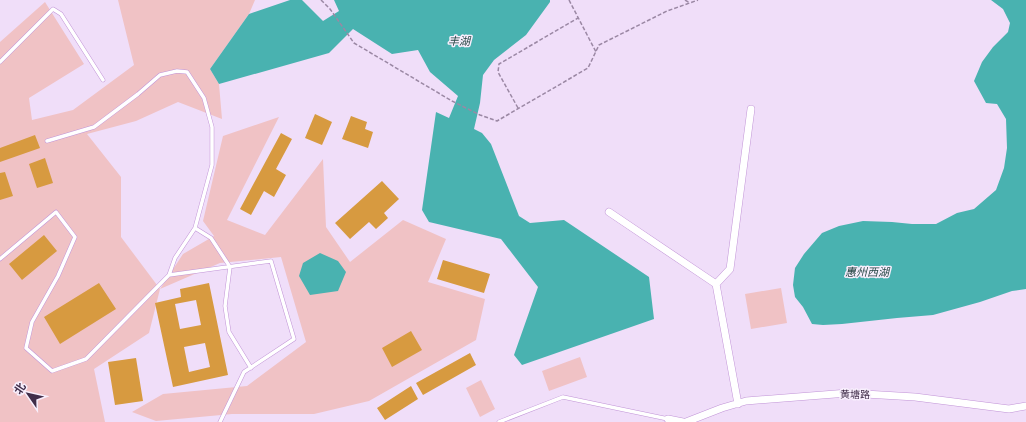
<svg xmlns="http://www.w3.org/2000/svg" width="1026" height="422" font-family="'Golos Text','Noto Sans SC',sans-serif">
<rect width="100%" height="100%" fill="#f0def9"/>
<path fill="#f0c2c5" d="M118,0h137l-6,14 -39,55 9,15 3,35 -44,-17 -42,19 -49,13 34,43v60l39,52 23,-35 31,-18 -11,-15 20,-85 56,-19 -52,103 38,15 58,-76 3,68 24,35 53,-42 43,19 -18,43 57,17 -9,41 -107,61 -55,13h-82l-76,7 -24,-9 31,-18 84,-8 59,-44 -25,-85 -61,6 -60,26 -11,44 -55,36 11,53h-105v-380l45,-40 39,62 -55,34 3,22 41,-10 61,-45z
M781,288l6,35 -36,6 -6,-35z
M580,357l7,20 -38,14 -7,-20z
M481,380l14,29 -15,8 -14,-29z"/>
<path fill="#49b2b0" d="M290,0h12l21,21 16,-10 -5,-11h216v2l-24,33 -32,25 -11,15 -3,28 -6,26 8,4 9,11 28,72 11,7 34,-3 85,57 5,42 -132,46 -8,-10 24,-68 -37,-48 -72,-17 -7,-12 14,-98 13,6 9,-22 -28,-24 -12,-22 -26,4 -39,-25 -24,24 -110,31 -9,-15 39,-55z
M991,0h35v289l-14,2 -32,11 -47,13 -36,3 -55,6 -19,1 -11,-1 -9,-17 -8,-10 -2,-12 2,-17 9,-14 18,-21 17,-7 24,-5 29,1 20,2h24l21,-11 17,-4 22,-19 8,-22 3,-20 -1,-29 -9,-15 -11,-1 -12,-22 8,-19 11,-15 15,-15 2,-9 -7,-14z
M320,253l18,8 8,11 -8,19 -28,4 -11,-19 4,-13z"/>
<path fill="#d79a40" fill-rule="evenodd" d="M315,114l17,8 -10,23 -17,-7z
M351,116l16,6 -2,7 8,3 -5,16 -26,-9z
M281,133l11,6 -16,30 10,6 -12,22 -10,-6 -13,24 -11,-6z
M35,135l5,13 -40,14v-14z
M45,158l8,25 -16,5 -8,-24z
M5,172l8,24 -13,4v-27z
M382,181l17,18 -15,14 4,5 -12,11 -7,-7 -19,17 -15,-16z
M44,235l13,16 -35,29 -13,-16z
M443,260l47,14 -6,19 -47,-14z
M99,283l17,26 -56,35 -16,-27z
M209,283l19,92 -55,12 -18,-84 26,-6 -1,-8zM196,300l5,25 -21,4 -5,-25zM205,343l5,24 -21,5 -5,-25z
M411,331l11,19 -30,17 -10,-19z
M470,353l6,12 -53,30 -7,-12z
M136,358l7,43 -28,4 -7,-43z
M411,386l7,13 -33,21 -8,-12z"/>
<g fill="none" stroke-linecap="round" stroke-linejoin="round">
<defs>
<path id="lane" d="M0,62l53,-53 8,5 42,66
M47,141l47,-14 44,-33 22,-19 17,-4 10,1 17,26 8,29v38l-17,63 -20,30 -6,17
M195,228l16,10 19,29 -5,39 4,26 22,36
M0,259l56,-47 19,25 -17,39 -26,46 -6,26 26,23 34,-12 83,-84 102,-14 23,78 -50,33 -24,50
M499,422l64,-25 105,22"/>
<path id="street" d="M609,212l107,72 22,120
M716,284l14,-15 21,-160
M668,419l15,3
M686,422l36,-14 24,-7 102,-8 67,4 94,12 17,-3"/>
</defs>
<use href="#lane" stroke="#c194d7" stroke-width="4.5"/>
<use href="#street" stroke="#c194d7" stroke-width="8"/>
<path stroke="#9b88a4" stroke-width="1.5" stroke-dasharray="4 2" stroke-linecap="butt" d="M321,0l9,9 24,34 98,58 28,14 17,6 91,-53 11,-23 68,-34 31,-11
M569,0l27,52
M685,0l5,3
M518,108l-20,-36 1,-8 79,-46"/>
<use href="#lane" stroke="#fff" stroke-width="3.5"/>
<use href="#street" stroke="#fff" stroke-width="7"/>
</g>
<g text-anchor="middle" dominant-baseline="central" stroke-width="3" stroke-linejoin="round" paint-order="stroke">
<g font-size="10" fill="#402d49" stroke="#f8effd">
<text transform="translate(855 394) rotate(1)">黄塘路</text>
</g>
<g font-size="11" font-style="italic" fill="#294948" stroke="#f8effd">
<text x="459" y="40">丰湖</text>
<text x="867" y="271">惠州西湖</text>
</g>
</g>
<g transform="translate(28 394) rotate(304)" stroke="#f8effd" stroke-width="3" paint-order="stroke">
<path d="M0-3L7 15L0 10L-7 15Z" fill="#402d49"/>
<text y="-6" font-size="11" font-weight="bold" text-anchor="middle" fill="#402d49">北</text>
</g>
</svg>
